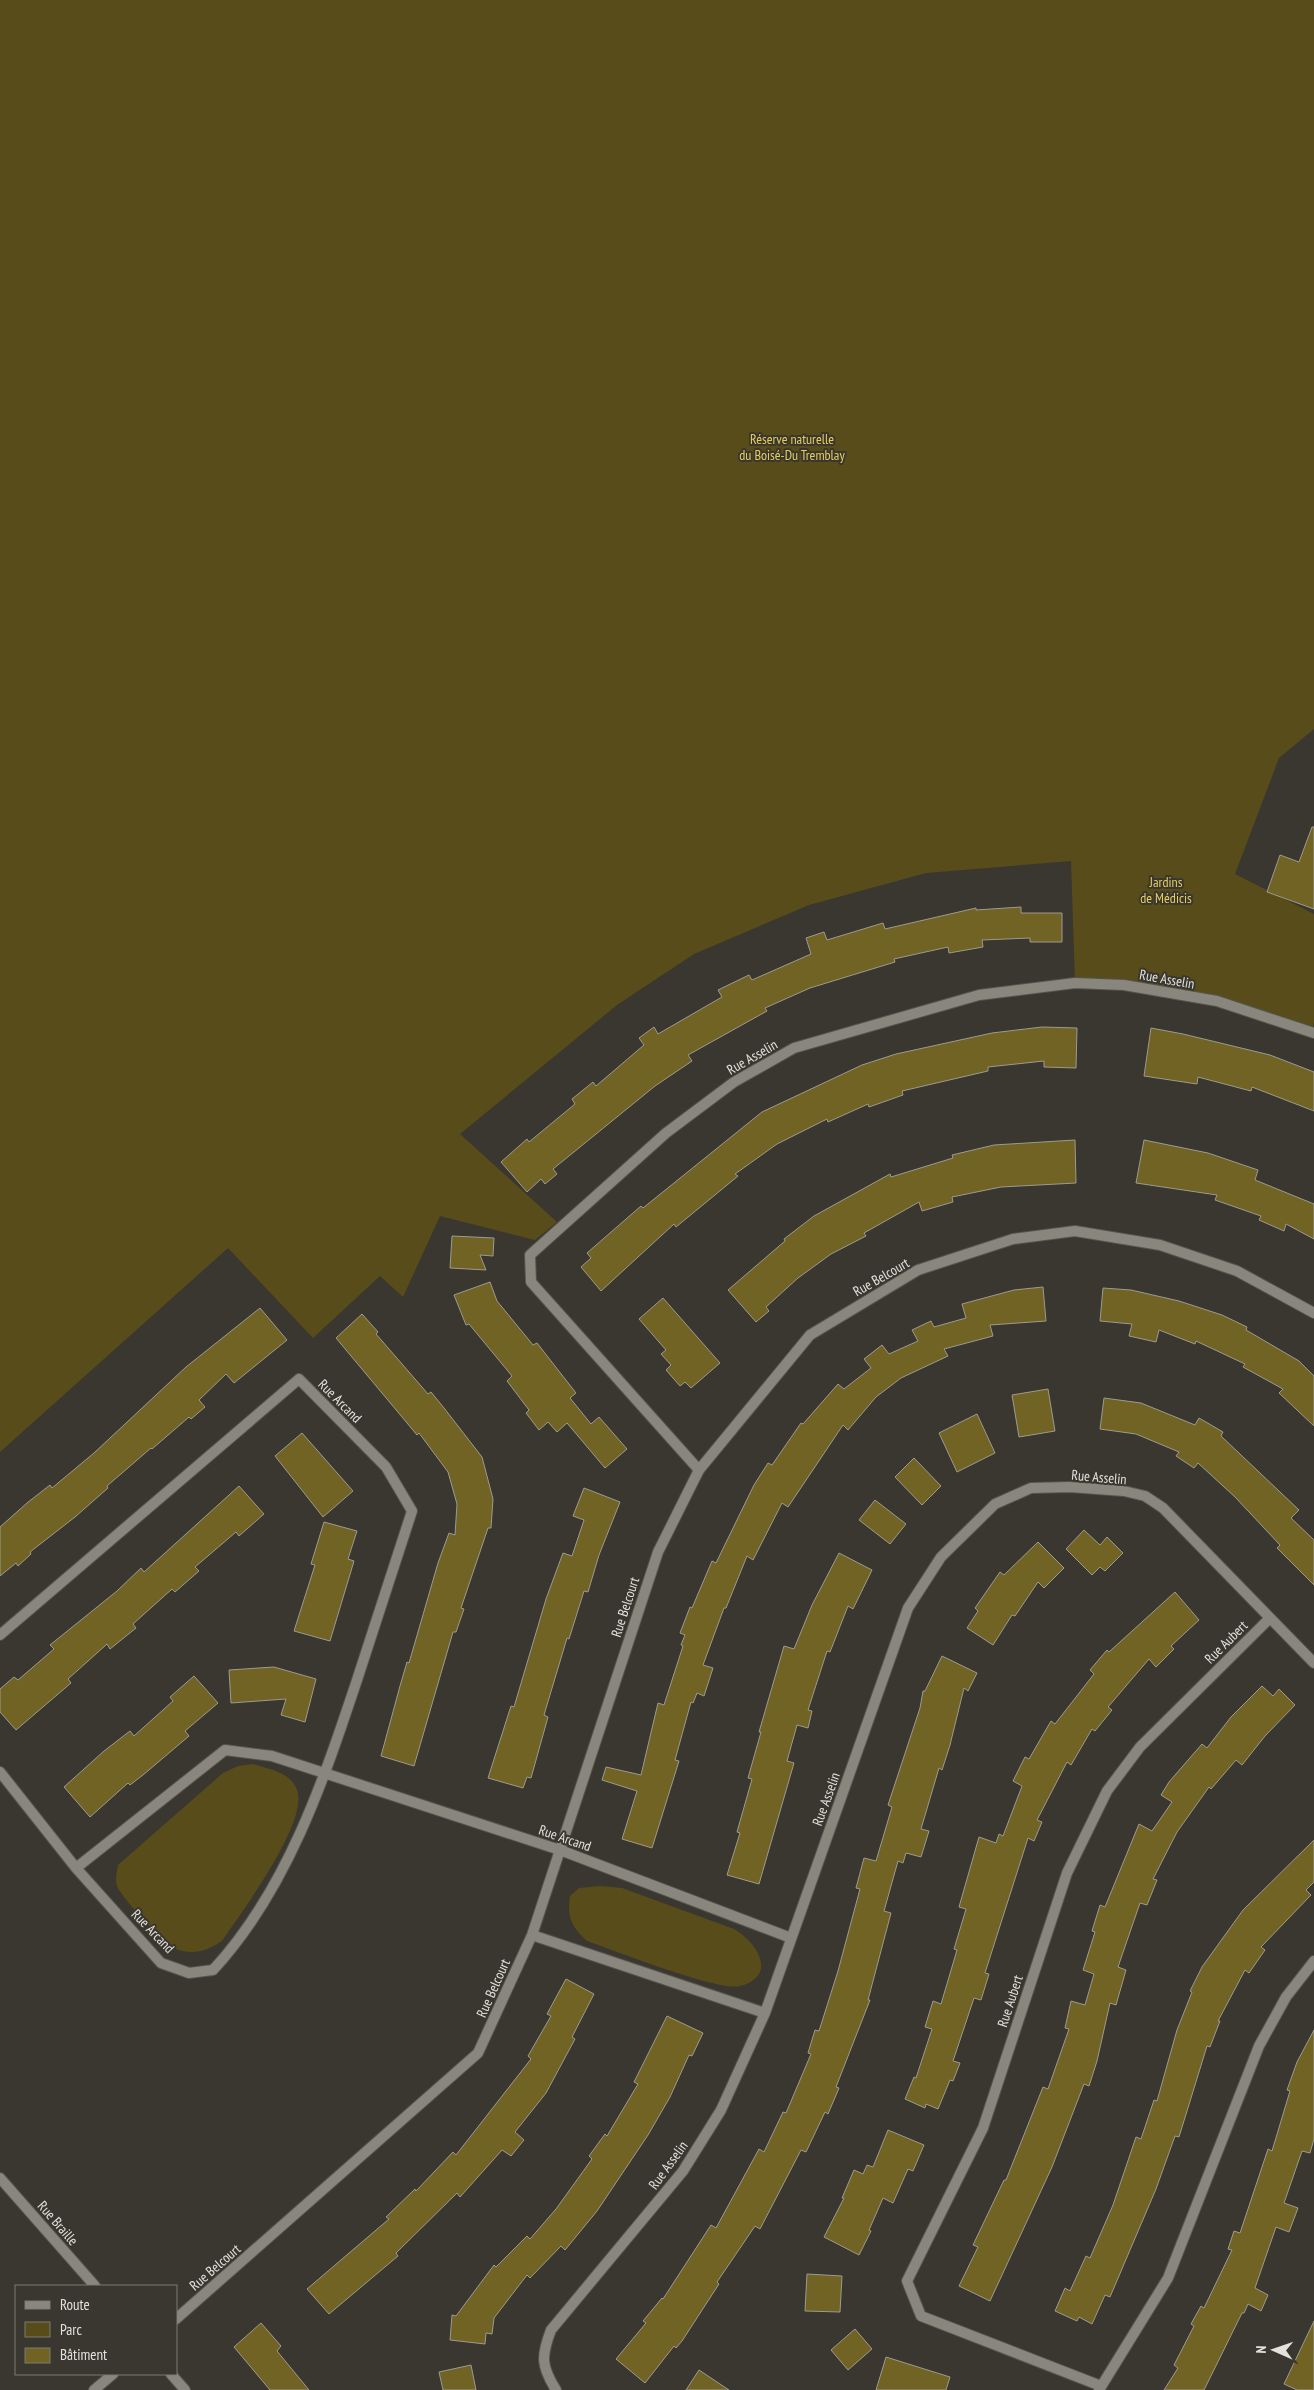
<svg xmlns="http://www.w3.org/2000/svg" width="1314" height="2390" font-family="'PT Sans Narrow',sans-serif">
<rect width="100%" height="100%" fill="#39372f"/>
<path fill="#584d1a" d="M0,0h1314v729l-35,29 -44,116 79,40v109l-3,8 -94,-30 -142,-18 -4,-122 -145,12 -117,32 -115,49 -77,51 -157,129 97,88 -22,18 -95,-24 -37,81 -23,-21 -67,62 -85,-90 -228,204z
M253,1764c15,5 38,8 44,26 12,32 -56,123 -75,151 -14,9 -26,14 -43,9 -13,-3 -54,-49 -61,-62 -4,-7 -1,-16 0,-23l105,-92 15,-7z
M600,1886l22,2 112,41c24,14 44,47 6,57 -21,6 -127,-36 -153,-45 -16,-14 -20,-25 -17,-45l9,-8z"/>
<path fill="#706324" stroke="#9d9b91" d="M1312,827h2v82l-47,-17 13,-37 19,7z
M1021,907v6h41v29h-32v-4l-48,2 1,7 -34,6 -1,-6 -54,12 1,3 -85,26 -45,20 2,3 -79,44 4,6 -37,25 -102,83 4,5 -12,10 -4,-5 -14,13 -26,-30 26,-23 2,3 46,-38 -3,-5 21,-17 3,4 48,-41 -5,-7 15,-11 4,7 64,-37 -4,-7 31,-15 3,5 59,-26 -5,-16 18,-6 3,8 56,-17 2,6 91,-21v2z
M1042,1027l35,1 -1,40 -32,-1v-6l-56,6v4l-86,20 1,4 -34,12 -1,-3 -40,18 -1,-3 -50,25 -42,30 3,2 -62,51 -2,-3 -73,67 -20,-24 10,-9 -4,-5 54,-47 2,2 119,-96 100,-47 34,-11 96,-21z
M1151,1028l32,6 87,21 44,17v39l-62,-24 -1,4 -53,-14 -1,7 -53,-8z
M1075,1140l1,43 -75,4 -49,10 1,5 -31,9 -3,-9 -55,31 2,3 -35,18 -33,24 -32,29 3,4 -13,11 -28,-32 57,-49 -1,-2 30,-23 76,-42 1,3 62,-19 -1,-3 42,-10z
M1144,1140l64,13 50,17 -3,10 59,24v35l-28,-15 -2,7 -25,-11 2,-4 -46,-16 2,-5 -81,-12z
M452,1236l42,2 -1,18 -13,-1 6,15 -36,-2z
M490,1282l7,19 36,44 4,-2 39,50 -6,5 21,26 8,-7 28,32 -22,19 -38,-45 -10,9 -9,-10 -9,8 -13,-17 3,-3 -22,-29 5,-5 -43,-52 -3,1 -12,-30z
M1043,1287l3,34 -56,4 3,11 -49,13 4,7 -47,22 -25,19 -28,33 -5,-5 -55,82 -6,-4 -29,57 -6,-4 -21,52h-2l-21,57 10,3 -9,28 -7,-3 -4,10 -2,-1 -16,58 4,1 -27,87 -30,-9 15,-48 -35,-11 4,-13 35,8 17,-72 6,2 19,-59 -2,-1 4,-10 -5,-2 10,-26 2,1 20,-47 4,2 38,-78 14,-22 4,2 29,-42 2,1 35,-40 6,5 27,-21 -7,-9 18,-14 7,9 29,-13 -6,-11 19,-9 3,6 32,-9 -4,-14 52,-14z
M1103,1288l28,2 48,11 43,14 25,12 -1,3 53,31 15,15v50l-35,-33 4,-4 -40,-22 2,-3 -49,-23 -1,3 -36,-14 -3,12 -27,-6 3,-12 -32,-3z
M663,1298l57,65 -29,25 -6,-6 -5,4 -14,-16 5,-5 -10,-11 5,-4 -27,-31z
M260,1308l27,32 -53,43 -8,-9 -27,26 6,7 -14,12 -2,-2 -37,32 -1,-1 -44,38 1,2 -33,29 -45,35 1,2 -13,12 -2,-3 -16,13v-49l27,-24 23,-18 2,3 42,-35 92,-86z
M362,1314l16,18 -2,2 52,60 3,-2 13,16 38,49 11,42 -2,29h-3l-27,80 3,1 -8,23h-3l-39,134 -33,-10 19,-70 7,-24 2,1 29,-100 11,-30 6,2 2,-31 -9,-32 -29,-39 -2,2 -15,-18 -66,-79z
M1048,1389l7,42 -36,6 -7,-42z
M1104,1398l37,5 54,22 4,-7 24,14 -2,4 78,74 -8,8 23,22v45l-37,-37 3,-3 -45,-48 -37,-34 -4,5 -18,-12 3,-4 -43,-18 -36,-5z
M977,1414l18,39 -38,19 -18,-39z
M302,1433l51,58 -30,26 -48,-61z
M914,1458l27,28 -19,19 -27,-28z
M239,1486l25,28 -25,22 -3,-4 -41,35 4,4 -24,21 -3,-3 -39,35 3,4 -26,21 -3,-5 -39,35 3,4 -55,47 -16,-18v-23l14,-12 4,3 36,-31 -4,-4 67,-54 24,-23 3,4z
M584,1488l36,14 -21,53 -11,37 -4,-1 -15,48 -2,-1 -23,77 4,2 -17,61 -4,-1 -4,11 -35,-10 23,-72 3,1 32,-108 17,-46 9,3 12,-36 -11,-4z
M875,1500l31,24 -16,20 -31,-24z
M324,1522l33,9 -9,28 6,2 -24,80 -36,-10 21,-66 -4,-1z
M1084,1530l16,15 7,-8 16,16 -18,18 -5,-4 -8,8 -26,-26z
M1038,1542l26,26 -20,20 -6,-6 -23,34 -3,-1 -19,30 -26,-17 11,-17 -3,-3 25,-36 4,3z
M839,1553l33,17 -19,39 -5,-3 -18,46 -3,-1 -19,59 4,1 -4,17 -11,-3 -10,36 7,2 -35,121 -32,-9 13,-42 -3,-1 15,-53 -4,-1 13,-46h-2l25,-86 10,3 18,-44z
M1175,1592l24,28 -28,26 3,3 -18,18 -7,-8 -41,48 4,3 -17,21 -3,-2 -21,36 -4,-3 -30,58 5,2 -8,19 -6,-3 -43,135 4,1 -8,26 -7,-2 -21,63 7,2 -7,18 -3,-1 -12,29 -12,-5 -1,4 -20,-9 9,-22 2,1 16,-49 -7,-2 8,-26 8,3 16,-54 -3,-1 12,-40 -7,-2 20,-70 17,6 3,-9 4,2 19,-50 -9,-5 12,-24 4,2 22,-38 4,3 39,-50 -4,-4 17,-20 2,2z
M942,1656l35,17 -9,18 -4,-3 -14,57 -8,25 -3,-2 -18,61 8,2 -8,26 -15,-4 -3,10 -5,-2 -14,50 7,2 -23,87h2l-34,87 3,1 -11,26 -3,-2 -19,40 -5,-2 -41,79 -5,-3 -38,56 2,2 -37,57 -6,7 -2,-2 -29,37 -29,-24 30,-36 -3,-2 19,-23 1,1 48,-74 5,3 43,-79 5,3 19,-40 3,1 25,-59 -3,-1 7,-23 4,1 19,-60 22,-82 -4,-1 8,-30 12,3 16,-54 -4,-2 32,-97 3,-17h2z
M274,1667l42,12 -11,43 -24,-7 5,-16 -55,4 -2,-33z
M194,1676l24,27 -33,28 4,5 -46,39 -13,10 -2,-2 -38,34 -26,-30 40,-36 26,-20 4,5 39,-35 -3,-4z
M1262,1686l11,10 6,-7 16,16 -30,31 -23,29 -6,-5 -25,29 -2,-2 -32,45 -24,47 4,1 -10,25 -7,-2 -22,64 8,3 -10,35 -6,-2 -13,58 -8,25 -5,-2 -32,83 -62,134 -31,-15 19,-39 -5,-2 31,-65h2l37,-93 5,2 21,-60 -4,-1 6,-27 14,4 9,-31 -11,-4 12,-38 -3,-1 8,-26 5,2 34,-83 13,7 20,-29 -11,-7 8,-13 33,-38 5,4 24,-31z
M1314,1840v42l-8,8 5,5 -50,52 4,3 -16,23 -4,-3 -27,51h2l-10,26 -3,-1 -28,91 -4,-1 -19,53 -46,108 -5,-2 -13,29 -13,-7 -2,4 -22,-10 10,-23 5,3 16,-35 4,2 23,-53 23,-68 5,2 13,-39 3,1 20,-71 15,-38 -2,-1 12,-24 41,-57z
M566,1979l28,15 -22,43 3,2 -29,54 -31,39 9,8 -13,16 -9,-6 -42,47 -3,-4 -61,60 2,3 -69,58 -22,-25 82,-70 -3,-2 29,-28 1,2 37,-39 3,3 75,-96 -3,-3 23,-40 -4,-2z
M667,2016l36,17 -11,23 -3,-1 -19,42 -22,38 -51,76 -32,39 -4,-4 -31,32 -3,-3 -33,43 -2,16 -6,-1 -1,11 -35,-4 2,-25 4,1 38,-51 2,2 31,-31 3,3 26,-30 36,-50 -3,-3 16,-22 2,2 31,-52 -4,-2z
M1314,2030v109l-4,14 -8,-2 -18,52 14,5 -9,24 -13,-5 -21,61 13,7 -7,16 -13,-7 -4,9h-2l-38,77h-40l14,-22 -4,-3 20,-39 -3,-2 10,-18 3,2 28,-58 -4,-1 6,-18 6,2 28,-84 4,2 18,-60 -3,-1 10,-28z
M888,2130l36,15 -11,26 -5,-2 -15,34 -10,-5 -14,32 2,1 -12,24 -35,-18 20,-39h-2l12,-28 9,4 4,-9 6,2z
M807,2274l35,2 -2,36 -35,-1z
M1314,2321v69h-17l-13,-6z
M261,2323l20,23 -4,5 32,39h-39l-36,-43z
M855,2329l17,20 -24,21 -17,-20z
M886,2357l64,20 -4,13h-70z
M471,2365l5,25h-33l-4,-18z
M699,2370l30,20h-43z"/>
<g fill="none" stroke-linecap="round" stroke-linejoin="round">
<defs>
<path id="minor" d="M699,1470l-168,-188 -1,-27 136,-122 68,-51 60,-34 185,-53 96,-12 49,2 93,16 97,32
M0,1635l299,-256 87,88 26,44c-18,56 -37,113 -55,169 -34,102 -70,210 -144,290l-24,3 -28,-10 -85,-95 -76,-96
M76,1868l149,-118 47,6 288,94 231,88
M532,1935l233,78
M0,2178l95,108
M176,2319l302,-266 54,-118 126,-383 41,-82 111,-135 108,-65 95,-31 62,-8 85,14 77,26 77,42
M171,2374l14,16
M1101,2386l-180,-70 -14,-35 76,-153 84,-255 40,-82 33,-44 130,-129
M94,2390l19,-16
M556,2390c-15,-24 -15,-34 -5,-60l132,-159 38,-61 44,-97 143,-405 33,-51 54,-53 36,-16 39,-1 54,4 21,5 18,12 151,155
M1099,2390l69,-112 91,-232 27,-49 28,-36"/>
</defs>
<use href="#minor" stroke="#56554e" stroke-width="12"/>
<use href="#minor" stroke="#89877d" stroke-width="10"/>
</g>
<g text-anchor="middle" dominant-baseline="central" stroke-width="4" stroke-linejoin="round" paint-order="stroke">
<g font-size="14" fill="#e6cd5c" stroke="#39372f">
<text x="792" y="439">Réserve naturelle<tspan x="792" dy="16">du Boisé-Du Tremblay</tspan></text>
<text x="1166" y="882">Jardins<tspan x="1166" dy="16">de Médicis</tspan></text>
</g>
<g font-size="14" fill="#e2e1dc" stroke="#39372f">
<text transform="translate(1167 979) rotate(10)">Rue Asselin</text>
<text transform="translate(752 1057) rotate(-30)">Rue Asselin</text>
<text transform="translate(881 1277) rotate(-30)">Rue Belcourt</text>
<text transform="translate(340 1401) rotate(45)">Rue Arcand</text>
<text transform="translate(1099 1477) rotate(5)">Rue Asselin</text>
<text transform="translate(625 1607) rotate(-72)">Rue Belcourt</text>
<text transform="translate(1226 1642) rotate(-45)">Rue Aubert</text>
<text transform="translate(826 1799) rotate(-70)">Rue Asselin</text>
<text transform="translate(565 1838) rotate(19)">Rue Arcand</text>
<text transform="translate(153 1931) rotate(46)">Rue Arcand</text>
<text transform="translate(493 1988) rotate(-66)">Rue Belcourt</text>
<text transform="translate(1010 2001) rotate(-72)">Rue Aubert</text>
<text transform="translate(668 2165) rotate(-54)">Rue Asselin</text>
<text transform="translate(58 2223) rotate(49)">Rue Braille</text>
<text transform="translate(215 2267) rotate(-41)">Rue Belcourt</text>
</g>
</g>
<rect x="15" y="2285" width="162" height="90" fill="#39372f" stroke="#7d7b74"/>
<rect x="25" y="2301" width="25" height="8" fill="#89877d" stroke="#7d7b74"/>
<text x="60" y="2310" font-size="15" fill="#e2e1dc">Route</text>
<rect x="25" y="2322" width="25" height="15" fill="#584d1a" stroke="#7d7b74"/>
<text x="60" y="2335" font-size="15" fill="#e2e1dc">Parc</text>
<rect x="25" y="2348" width="25" height="15" fill="#706324" stroke="#7d7b74"/>
<text x="60" y="2360" font-size="15" fill="#e2e1dc">Bâtiment</text>
<g transform="translate(1274 2350) rotate(272)" stroke="#39372f" stroke-width="4" paint-order="stroke">
<path d="M0-4L9 19L0 12L-9 19Z" fill="#e2e1dc"/>
<text y="-8" font-size="14" font-weight="bold" text-anchor="middle" fill="#e2e1dc">N</text>
</g>
</svg>
